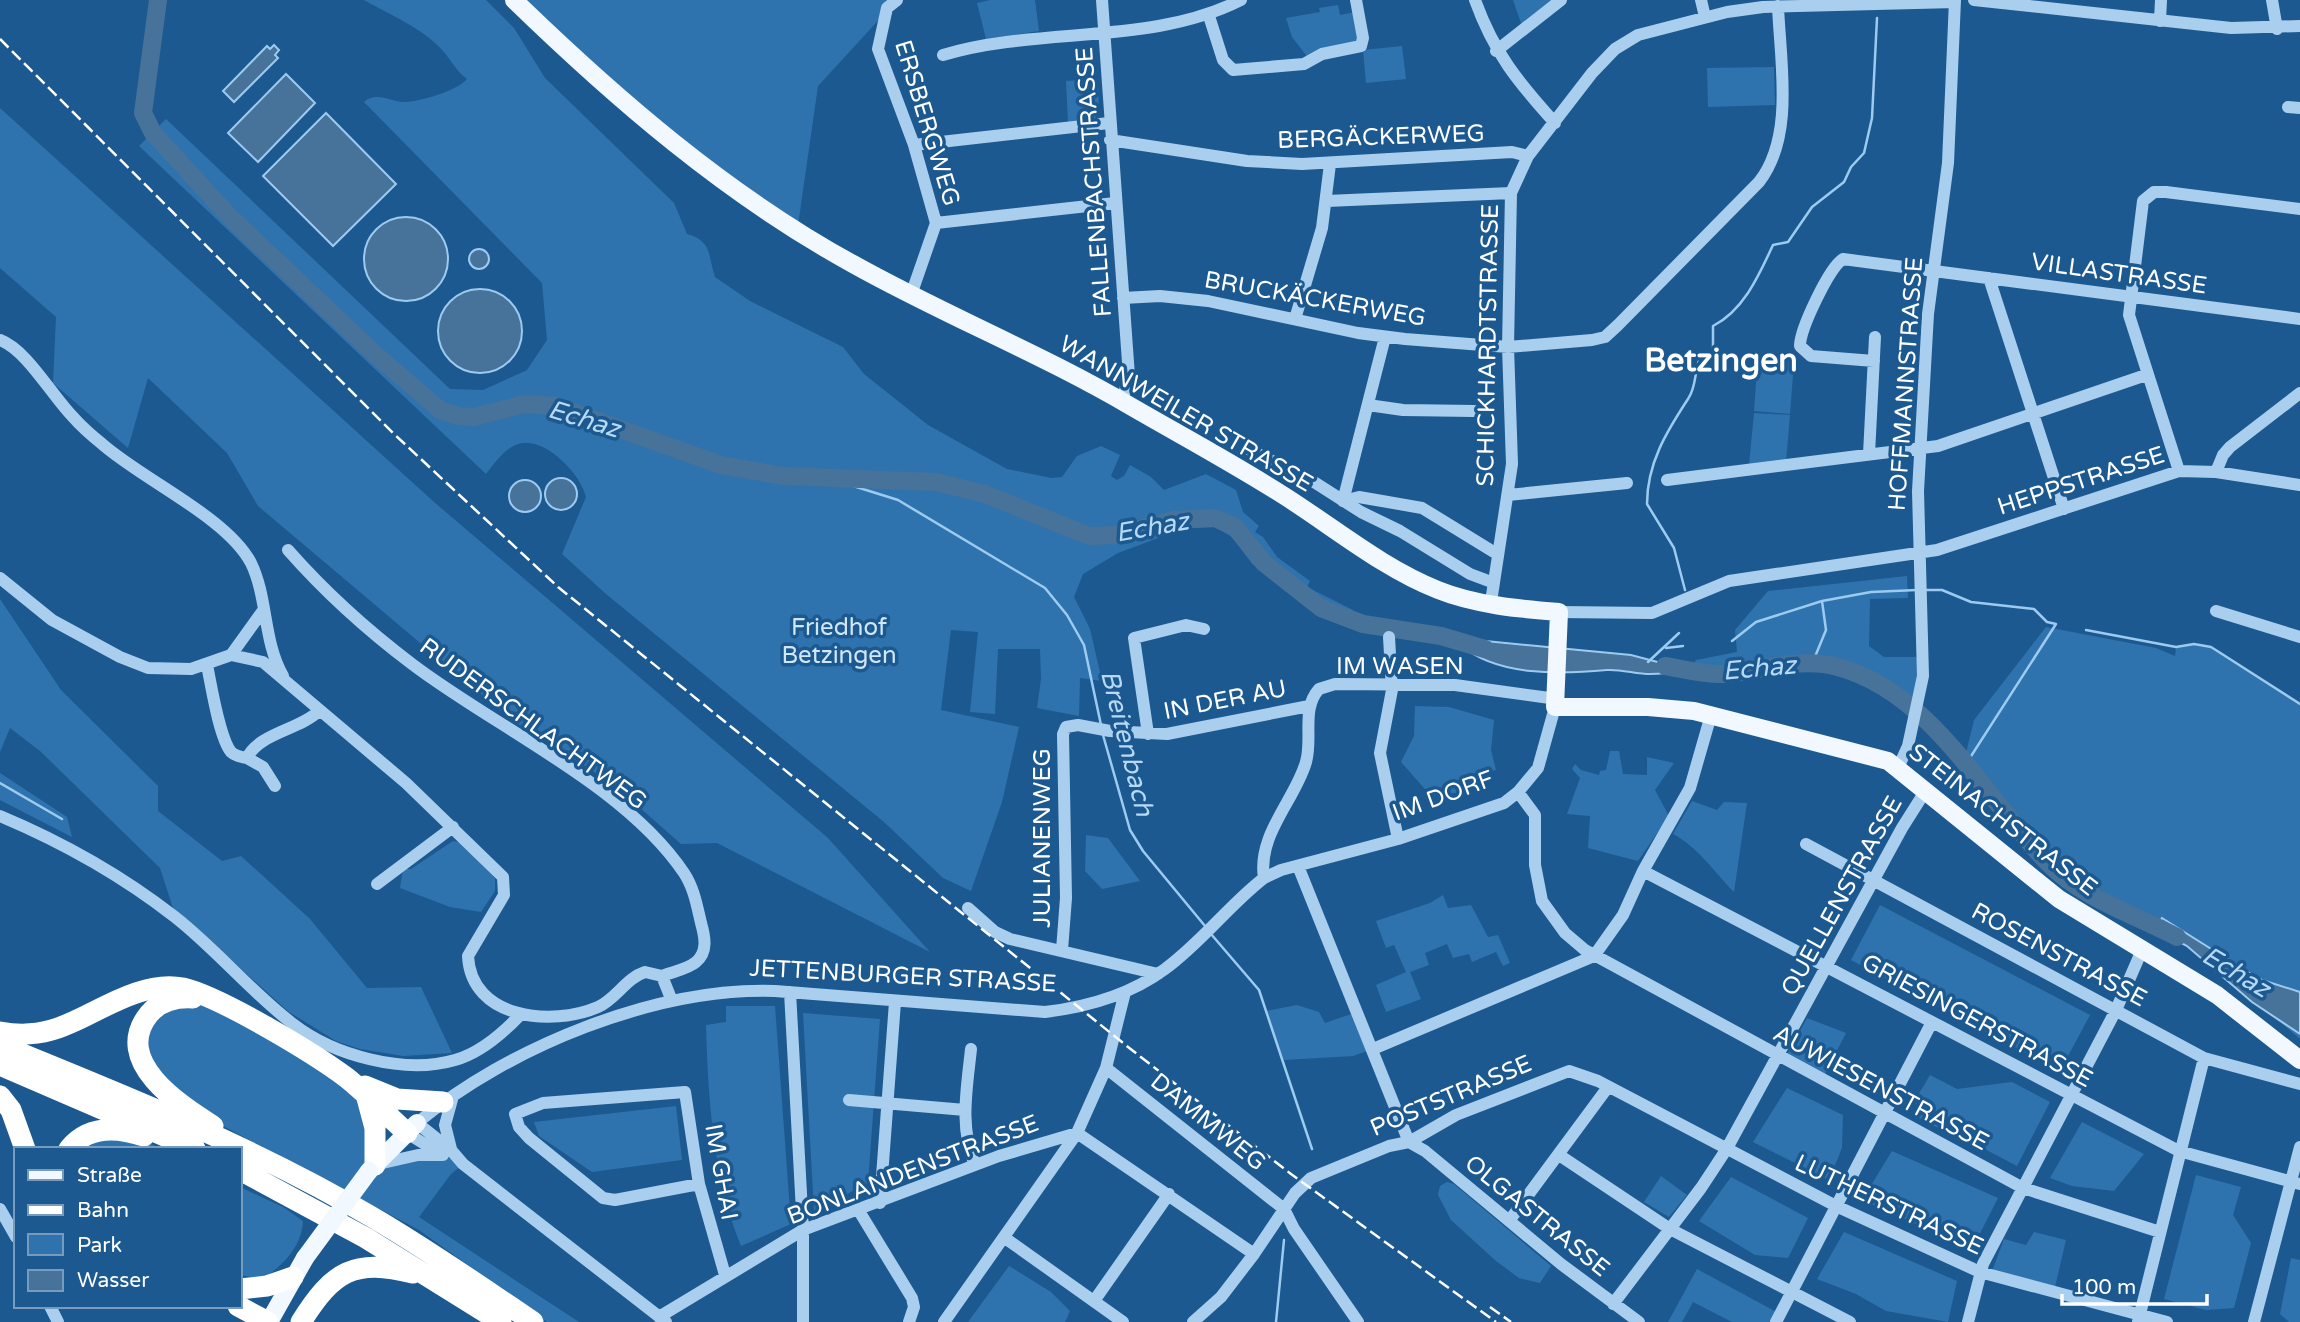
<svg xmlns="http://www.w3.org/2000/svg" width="2300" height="1322" font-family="'Varela Round',sans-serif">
<rect width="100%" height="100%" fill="#1c5990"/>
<path fill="#2f73ae" d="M364,0h122l28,28 31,50 129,125 13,31c26,7 21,23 28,43l35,24 93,46 21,27 64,51 79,44 44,9 11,-1 15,-21 24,-10 19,9 -9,21 6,4 7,-4 6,-11 21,12 13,13 42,-16 30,16 7,22 16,14 -4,6 8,5 14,20 33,24 -3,6 46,23 -1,8 -27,-10 -43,-33 -29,-10 -21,-28 -17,-10 -30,1 -67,25 -35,21 -9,23 16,32 12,52 -22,-3 -1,38 -42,-8 4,-29 -1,-30h-42l-3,65 -25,-2 8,-80 -27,-2 -10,80 78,17 -17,75 -31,89 -28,-13 -59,-56 -278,-228 -44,-40 24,-57c-5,-23 -42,-62 -68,-53 -14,5 -23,19 -32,30l-347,-328 27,-27 284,270 33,1 44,-20 20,-30 -5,-57 -178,-181c12,-10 23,-2 37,0 16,1 56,-11 66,-23 -11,-8 -15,-18 -24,-28 -20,-23 -53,-36 -79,-51z
M516,0h381l-79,86 -21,146 -58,-39z
M990,0h45l4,31 -53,8 -9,-36z
M1513,0h43l-34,26z
M1338,5l2,10 15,-3 4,29 -50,18 -17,-22 -6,-19 34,-6 -1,-4z
M1402,46l4,33 -40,4 -3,-33z
M1774,67l1,38 -67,2 -1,-39z
M1098,79l1,35 -5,5 -26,4 -2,-42z
M0,108l434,394 394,336 102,114 -213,-109 -36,1 -68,-60 -104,-66 -251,-212 -31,-53 -79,-75 -20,70 -75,-65 3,-66 -56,-49z
M1758,354l31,2 5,6 -4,52 -36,-3z
M1754,413l36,2 -4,47 -37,3z
M1907,576l1,22 -38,1 -1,47 15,11h40l-7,54c-37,-27 -82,-55 -130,-48 -33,5 -62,13 -96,7l5,-10 41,-8 -2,-22 33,-39z
M0,599l61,91 97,96v25l64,50 19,-5 69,63 57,69 54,-1 31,66 -49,3 -43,-7 -24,-8 -47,-29 -116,-104 -13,-40 -120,-117 -30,-23 -10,24z
M2046,627l110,21 19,8 1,-8 18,-3 16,3 90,57v334l-116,-99 -116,-61 -73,-76 -30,-46 9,-37z
M1415,706l34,1 45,13 -3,30 5,20 -26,4v17l-39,5 -30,-34 13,-26z
M1610,751h9l4,23 24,1v-18l27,6 -19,27 14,26 -31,45 -50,-13 2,-32 -23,-2 13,-36 -8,-9 3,-5 6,6 18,5 1,-4 6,-1z
M0,773l67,44 5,20 -72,-37z
M1692,801l25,9 7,-8 23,1 -13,89c-20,-20 -36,-45 -61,-58z
M1086,835l22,3 32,43 -38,8 -17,-18z
M453,841l10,2 32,35v13l-14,21 -31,-5 -50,-19 3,-19h8z
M1443,895l5,13 23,-3 17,32 10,-2 12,28 -7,3 -7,-14 -24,10 -3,-8 -16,4 -6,-14 -22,9 4,12 -19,7 11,27 -35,13 -10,-27 30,-13 -12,-27 -8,3 -10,-27 54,-18z
M1880,905l210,110 -30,56 -209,-111z
M168,1000l64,9 135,87 8,68 68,-9 20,9 -12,10 -32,43 160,105h-32l-128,-92 -243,-129 -37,-50z
M1297,1005l22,7 6,11 32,-11 16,37 -20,7 -69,4 -18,-49z
M726,1006h49l16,218 -50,22c-28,-68 -33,-148 -35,-221l20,-3z
M803,1013l77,6 -12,164 -54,28z
M1807,1018l39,15 -21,41 -37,-21z
M1930,1075l27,14 55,-7 38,20 -33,64 -40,-21 -4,-12 -16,-9 -11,8 -31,-16 2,-19z
M1787,1088l56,27 -1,33 -13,32 -76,-38z
M676,1106l6,54 -90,12 -53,-36 -5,-14z
M2082,1122l62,32 -30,37 -42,-5 -22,-8z
M92,1137l53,4 16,8h-84z
M1892,1151l106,47 -26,51 -110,-49z
M2196,1175l45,12 -8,28 18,28 -17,65 -28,2 -42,-11z
M1661,1176l26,19 -18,22 -25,-15z
M1731,1177l77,41 -20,40 -33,-3 -56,-34z
M1447,1182l7,2 97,82 -11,17 -21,-5 -23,-17 -45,-41 -13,-25 2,-9z
M240,1187l43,20 20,14c-1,25 -20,45 -41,58l-22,-4z
M1844,1232l113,49 -9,41 -62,-11 -30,-17 -39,-15z
M2034,1232l32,8 -11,47 -62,-18 11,-30 22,6z
M2291,1258l9,2v62h-11l-9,-8z
M1009,1266l42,26 19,19 -5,11h-97z
M1697,1269l83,45 -4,8h-44l-39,-20 -11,20h-14z"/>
<path fill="#477299" stroke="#9dcbf0" stroke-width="2" d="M274,45l5,5 -4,5 3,3 -44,44 -11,-11 44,-45 3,3z
M286,74l29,29 -57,59 -30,-29z
M326,113l70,71 -63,62 -70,-70z
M364 259a42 42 0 1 1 84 0a42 42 0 1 1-84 0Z
M469 259a10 10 0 1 1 20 0a10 10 0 1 1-20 0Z
M438 331a42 42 0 1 1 84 0a42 42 0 1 1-84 0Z
M545 494a16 16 0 1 1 32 0a16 16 0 1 1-32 0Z
M509 496a16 16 0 1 1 32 0a16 16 0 1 1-32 0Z
M1475,640l156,15 57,15c-12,2 -25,4 -38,4 -14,0 -29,-5 -43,-4 -44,4 -110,7 -146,-25l1,-3z
M2162,918l97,61 41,13v42l-48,-32 -65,-56 -31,-17z"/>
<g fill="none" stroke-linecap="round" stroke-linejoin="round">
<path stroke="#9dcbf0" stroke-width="2.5" d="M831,479l67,21 147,88 22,27 17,30 17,80
M1685,590l-11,-42 -27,-44c0,-41 20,-73 41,-105 9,-13 6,-28 12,-41l13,-6v-26c31,-16 46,-51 60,-81l15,-3 24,-35 32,-25 7,-15 13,-14 8,-35 5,-100
M1924,590h18l29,12 63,7 13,13 9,2 -90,140
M2086,630l90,17 18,-3 17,3 89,57
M1732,641l24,-19 66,-21 49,-9 46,-2
M1666,648l17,-2
M1648,662l31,-29
M1812,664l14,-34 -4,-29
M1103,735l27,95 13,21 62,75
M0,783l62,36
M1211,934l48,56 53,159
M1276,1322l8,-82"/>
<path stroke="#477299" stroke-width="18" d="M158,0l-15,113 10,20 76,83 147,139 64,55 18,6 16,1 51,-13 30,2 166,59 62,11 153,6 49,12 104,42 28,-1 56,-15 42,-2 20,9 29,36 57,45 42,16 78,12 44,13
M1665,666c19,3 39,9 58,8 39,-2 75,-18 115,-7 95,26 146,131 210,196 34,35 87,52 129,74"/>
<path stroke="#aacfee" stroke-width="12" d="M897,0l-10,8 -9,41 36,96 22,78 -25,72
M1102,0l27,376 -7,25
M1475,0c19,53 43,82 80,123
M1701,0l4,17
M1974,0l257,28 69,-2
M2272,0l5,29
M1209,16l14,44 10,10 71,-6 18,-10 39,-8 2,-8 -7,-38
M2160,21l1,-21
M1496,51l65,-51
M943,55c97,-29 207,-9 298,-55
M2288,107l12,1
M1110,140l137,21 55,3 210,-12 16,4
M914,145l195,-22
M1327,201l184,-8
M936,223l179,-20
M1989,278l75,231
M1123,298l37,-2 48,5 150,32 47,6 103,8 84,-7 13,-3 13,-12 141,-143c36,-46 21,-121 19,-176
M1295,319l27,-91 8,-64
M0,340c27,10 52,56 73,77 8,9 18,18 28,26 40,36 126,74 150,120 17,35 12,78 32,113
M1874,361l-63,-5 -11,-10c0,-17 29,-78 43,-87l457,60
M1368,405l35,5 71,1
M1250,450l64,32 47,30 39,19 70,43 24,9
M1869,454l6,-117
M2179,471l-50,-156 14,-114 11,-9h12l134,17
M2216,472l7,-17 7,-8 70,-54
M1667,480l271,-34 208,-71
M1508,495l119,-12
M1343,501l42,-164
M1343,501l16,-4 63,11 75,46
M288,550c37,42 79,80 124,114 84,64 213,121 272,209 10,15 13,33 17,50 4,14 7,29 -5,39 -8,7 -24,10 -34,14
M0,578l52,42 68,37 28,11 43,1 40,-14 32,7 143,121 97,94 1,18 -36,61c3,63 84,71 130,51 18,-8 28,-29 47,-35l17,4 10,25
M1491,602l21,-138 -4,-117 3,-154 17,-37 64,-83 23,-24 23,-14 89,-23 36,-5 192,-5
M2216,611l84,26
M1559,612l93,1 77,-32 208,-31 242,-79 37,1 84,13
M1389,637l3,53 -12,63 18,86
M231,655l31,-43
M207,665c4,19 12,72 24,87 4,4 10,5 16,6 12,-25 52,-28 72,-47
M1148,734l-14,-96 52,-13 18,4
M247,758l16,9 12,19
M1898,768l10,-22 15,-70 -5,-185 10,-177 20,-151 7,-163
M1518,792l17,23v50l7,36 23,32 20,17 438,238 137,44
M0,816c62,26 121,59 175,101 42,33 76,75 118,107 40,31 111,51 162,36 25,-7 47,-26 65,-45
M1806,844l398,214 96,26
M1298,866l111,276
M1643,871l536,280 121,33
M1264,878c-7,-43 31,-78 42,-116 7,-24 -5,-53 13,-73l16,-5 120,1 102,14
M377,884l76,-57
M968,908l27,24 15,7 148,35
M1062,950l4,-52 -3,-164 3,-7 12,-2 32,6 57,3 142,-28
M790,992l13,238v92
M971,1049c-4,39 -12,78 4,116
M1373,1049l221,-93 29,-41 20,-44 47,-83 21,-73
M1106,1068l178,141 10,20 64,93
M849,1100l116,10
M407,1133l35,22
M1409,1142l16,9 136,113 78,58
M451,1149l-6,-24 8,-29
M1559,1155l111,74 180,93
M378,1164l40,-9h25
M699,1184l-84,16 -12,-2 -74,-60 -10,-11 -4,-13 28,-11 142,-11 14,92 26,91
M880,1203l15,-201
M0,1209l16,28
M859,1211l53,87 2,9 -5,15
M1509,1221l99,-134
M1005,1238l118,84
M1094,1301l75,-107
M1613,1304l88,-116 25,-38 176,-322 24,-38
M50,1306l8,16
M659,1317l144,-87 196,-74 78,-23 177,121
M666,1322l-203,-158 -12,-14 -34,-27c91,-76 239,-136 358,-132l270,21c42,-5 85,-17 120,-43 36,-26 64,-64 99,-91l17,-8 117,-31 106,-36 14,-11 20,-24 17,-61
M944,1322l133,-189 29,-65 19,-76
M1193,1322l28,-25 33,-43 41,-61 16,-15 78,-32 20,-4 47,-27 113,-44 29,10 238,125 144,66 187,50
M1776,1322l156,-300
M1968,1322l15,-58 133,-254 26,-60
M2138,1322l66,-264
M2254,1322l46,-175"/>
<path stroke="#f1f8ff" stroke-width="18" d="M514,0c102,99 213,195 339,264 91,51 189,90 279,143 52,30 104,58 154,90 50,32 97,71 152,93 37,15 82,19 121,22l-4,95h93l46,4 194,50 171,138 158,96 83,65
M369,1171l48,-48
M269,1322l36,-64"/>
<path stroke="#fff" stroke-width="21" d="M193,998c-17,-1 -33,3 -44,16 -38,47 31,91 64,112
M0,1032c58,11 86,-22 136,-39 14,-5 32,-8 47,-5 38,9 132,66 164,90 21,17 40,37 60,55
M0,1045c126,51 255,103 372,172 55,32 108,69 161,105
M0,1065l195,84
M365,1086l32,13 46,3
M0,1096l11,14 14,39
M367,1098l8,30v37
M69,1149c19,-24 48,-22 75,-13
M240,1170l126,68 135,84
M240,1289l27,-3 26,-9
M238,1306l30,16
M301,1322c32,-51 53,-64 112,-49"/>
<path stroke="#fff" stroke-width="2.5" stroke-dasharray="12 5" stroke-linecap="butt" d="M0,39l393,394 165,154 570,460 163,127 205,148
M1490,1307l21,15"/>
<path stroke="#f1f8ff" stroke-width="18" d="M305,1258l64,-87"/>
</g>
<g text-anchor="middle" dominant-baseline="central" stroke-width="7" stroke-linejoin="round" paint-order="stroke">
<g font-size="24" fill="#fff" stroke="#1c5990">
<text transform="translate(927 123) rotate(73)">ERSBERGWEG</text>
<text transform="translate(1381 137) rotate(-2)">BERGÄCKERWEG</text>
<text transform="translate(1094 182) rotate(-94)">FALLENBACHSTRASSE</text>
<text transform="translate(2119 274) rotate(8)">VILLASTRASSE</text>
<text transform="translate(1315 299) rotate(10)">BRUCKÄCKERWEG</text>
<text transform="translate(1488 345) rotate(-89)">SCHICKHARDTSTRASSE</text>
<text transform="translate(1906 384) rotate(-86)">HOFFMANNSTRASSE</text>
<text transform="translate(1186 414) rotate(30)">WANNWEILER STRASSE</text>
<text transform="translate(2081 481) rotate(-18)">HEPPSTRASSE</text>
<text x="1400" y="666">IM WASEN</text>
<text transform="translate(1225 700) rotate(-11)">IN DER AU</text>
<text transform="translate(533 724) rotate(36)">RUDERSCHLACHTWEG</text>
<text transform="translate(1443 796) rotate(-20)">IM DORF</text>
<text transform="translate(2003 820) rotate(38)">STEINACHSTRASSE</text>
<text transform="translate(1042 838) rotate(-90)">JULIANENWEG</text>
<text transform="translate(1842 896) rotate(-61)">QUELLENSTRASSE</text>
<text transform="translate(2059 955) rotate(28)">ROSENSTRASSE</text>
<text transform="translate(903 976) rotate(3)">JETTENBURGER STRASSE</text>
<text transform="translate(1977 1021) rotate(28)">GRIESINGERSTRASSE</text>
<text transform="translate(1881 1088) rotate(28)">AUWIESENSTRASSE</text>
<text transform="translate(1451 1096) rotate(-23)">POSTSTRASSE</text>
<text transform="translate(1208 1122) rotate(39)">DAMMWEG</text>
<text transform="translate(913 1170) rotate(-21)">BONLANDENSTRASSE</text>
<text transform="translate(721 1172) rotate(80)">IM GHAI</text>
<text transform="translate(1889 1205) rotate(25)">LUTHERSTRASSE</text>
<text transform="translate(1537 1216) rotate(39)">OLGASTRASSE</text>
</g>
<g font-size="24" fill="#d0e7fa" stroke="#1c5990">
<text x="839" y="627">Friedhof<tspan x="839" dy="28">Betzingen</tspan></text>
</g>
<g font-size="26" font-style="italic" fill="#b6d9f5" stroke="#1c5990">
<text transform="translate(584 419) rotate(17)">Echaz</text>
<text transform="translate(1152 527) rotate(-10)">Echaz</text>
<text transform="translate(1759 668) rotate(-5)">Echaz</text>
<text transform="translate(1127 743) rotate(76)">Breitenbach</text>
<text transform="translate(2236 972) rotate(31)">Echaz</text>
</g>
<g font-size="32" font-weight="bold" fill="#fff" stroke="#1c5990">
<text x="1721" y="361">Betzingen</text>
</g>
</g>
<rect x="14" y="1147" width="228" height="161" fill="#1c5990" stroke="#779bbc" stroke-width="2"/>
<rect x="28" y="1170" width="35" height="10" fill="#f1f8ff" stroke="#779bbc" stroke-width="2"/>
<text x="77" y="1182" font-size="21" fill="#ffffff">Straße</text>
<rect x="28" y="1205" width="35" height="10" fill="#ffffff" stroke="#779bbc" stroke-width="2"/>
<text x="77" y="1217" font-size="21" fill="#ffffff">Bahn</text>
<rect x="28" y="1234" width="35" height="21" fill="#2f73ae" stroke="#779bbc" stroke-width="2"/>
<text x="77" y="1252" font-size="21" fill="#ffffff">Park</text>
<rect x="28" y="1270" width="35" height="21" fill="#477299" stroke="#779bbc" stroke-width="2"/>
<text x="77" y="1287" font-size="21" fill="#ffffff">Wasser</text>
<path d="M2062 1294v10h145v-10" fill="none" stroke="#ffffff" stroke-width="3.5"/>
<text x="2072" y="1294" font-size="21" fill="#ffffff" stroke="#1c5990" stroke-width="5" paint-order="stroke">100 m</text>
</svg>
